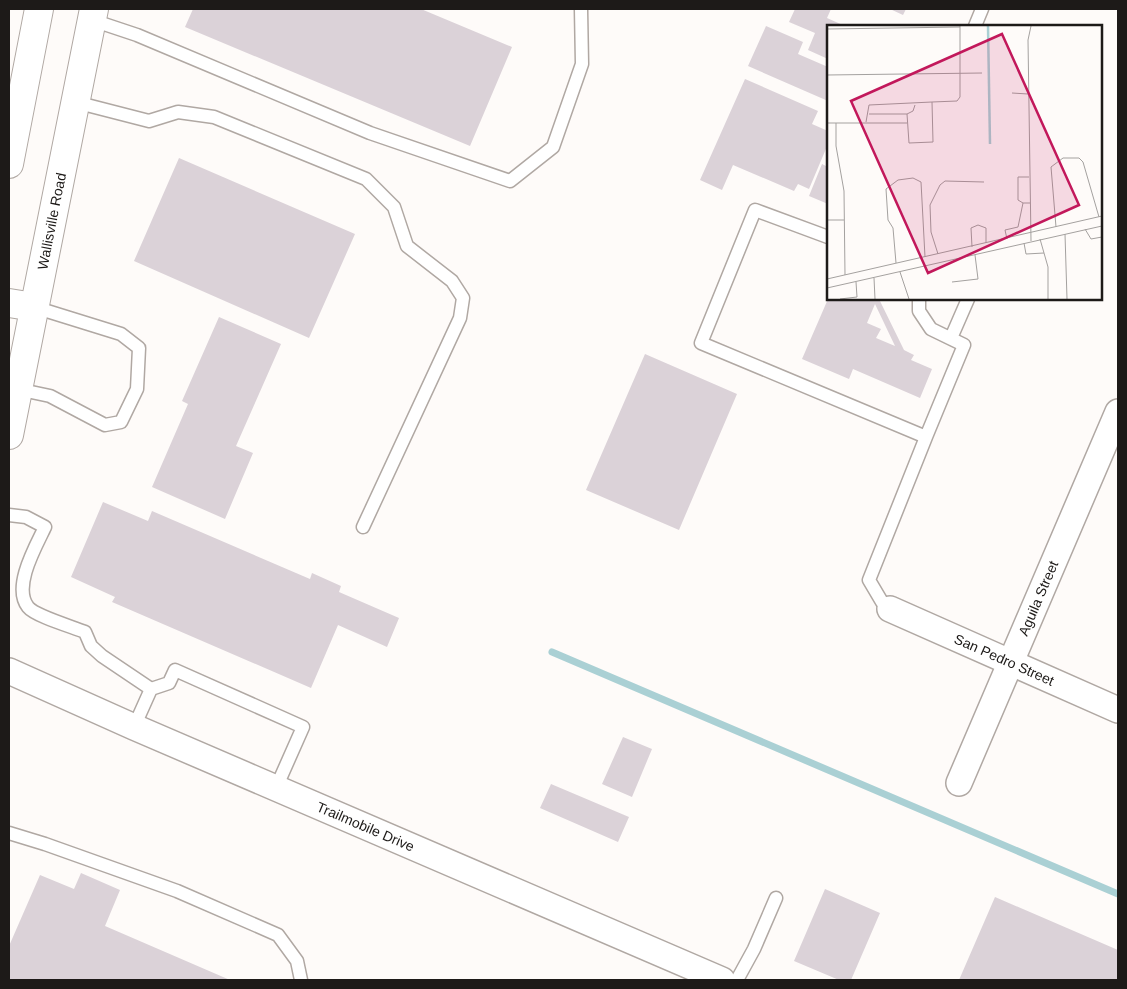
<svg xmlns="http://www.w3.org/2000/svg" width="1127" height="989" font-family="Arial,sans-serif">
<rect width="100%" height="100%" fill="#fefbf9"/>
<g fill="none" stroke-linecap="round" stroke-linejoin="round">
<path stroke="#aad0d4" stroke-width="7" d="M552,652l566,242"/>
</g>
<path fill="#dbd2d8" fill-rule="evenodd" d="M193,9h228l91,38 -42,99 -285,-119z
M795,9h36l-4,9 18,8h-17v33l-20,-9 7,-17 -26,-11z
M890,9h16l-3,6z
M766,26l37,16 -5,12 30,13v34l-80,-35z
M745,79l73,32 -6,13 16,7v13l-19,45 -11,-5 -4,7 -61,-26 -11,25 -22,-10z
M179,158l176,76 -46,104 -175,-77z
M822,164l6,3v37l-19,-8z
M828,299h51l25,51 10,5 -3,5 21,9 -12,29 -67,-29 -4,10 -47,-20zM875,304l20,42 -19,-8 5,-9 -14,-6z
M219,317l62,27 -45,102 17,7 -28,66 -73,-32 36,-83 -6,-3z
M645,354l92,40 -58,136 -93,-40z
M103,502l45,19 4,-10 158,68 2,-6 29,13 -2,6 60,26 -12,29 -49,-22 -27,63 -199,-86 3,-5 -44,-20z
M623,737l29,12 -20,48 -30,-13z
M551,784l78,33 -11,25 -78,-34z
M81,873l39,17 -15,36 125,54h-221v-34l31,-71 34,14z
M825,889l55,24 -29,67h-12l-45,-19z
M995,897l123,53v30h-159z"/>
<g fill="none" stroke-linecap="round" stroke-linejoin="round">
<defs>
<path id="lane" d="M92,20l45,15 233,98 140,48 43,-34 29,-83 -1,-55
M975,26l7,-17
M75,102l74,19 29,-9 36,5 152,62 28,28 13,39 45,35 11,17 -3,20 -97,209
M828,237l-73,-27 -54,133 225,94 38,-92 -33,-16 -12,-18v-12
M951,338l17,-39
M17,389l33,7 55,29 16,-3 16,-33 2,-41 -18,-14 -87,-27
M9,515l17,2 19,10c-9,19 -33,60 -17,80 7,9 45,20 57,25l6,14 11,10 49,33 -17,38
M890,609l-8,-7 -13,-22 57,-143
M151,689l18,-6 6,-13 128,57 -27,61
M9,833l36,11 132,47 101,44 19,26 4,19
M737,980l17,-31 22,-51"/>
<g id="street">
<path id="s1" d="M890,609l228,101"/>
<path id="s2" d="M9,671l125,56 588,253"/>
<path id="s3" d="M959,783l159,-371"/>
</g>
<g id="secondary">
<path d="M9,164l30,-155"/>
<path d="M9,303l25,4"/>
<path id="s4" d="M9,435l85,-426"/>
</g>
</defs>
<use href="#lane" stroke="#b0a8a3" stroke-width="15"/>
<use href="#street" stroke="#b0a8a3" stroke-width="28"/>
<use href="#secondary" stroke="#b0a8a3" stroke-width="30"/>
<use href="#lane" stroke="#fff" stroke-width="12"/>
<use href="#street" stroke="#fff" stroke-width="25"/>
<use href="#secondary" stroke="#fff" stroke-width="28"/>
</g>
<g text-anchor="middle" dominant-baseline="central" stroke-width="4" stroke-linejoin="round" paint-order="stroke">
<g font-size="14" fill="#1d1a18" stroke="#fff">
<text stroke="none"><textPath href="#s4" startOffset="218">Wallisville Road</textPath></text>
<text stroke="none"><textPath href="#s3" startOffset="201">Aguila Street</textPath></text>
<text stroke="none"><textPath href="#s1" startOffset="125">San Pedro Street</textPath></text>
<text stroke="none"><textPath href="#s2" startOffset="389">Trailmobile Drive</textPath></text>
</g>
</g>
<g transform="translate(827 25)">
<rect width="275" height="275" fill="#fefbf9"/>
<path fill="none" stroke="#aad0d4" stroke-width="2.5" d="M161,1l2,118"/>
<path fill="none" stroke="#a4a19f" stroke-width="1" d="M0,4l133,-2M0,50l155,-2M185,68l16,1M105,77l25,-1 3,-4v-71M42,89h38M39,97l3,-17 63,-3 1,40 -24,1 -2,-29 6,-3 2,-6M0,98h80M9,98v23l8,45 1,84M196,178l-5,-3v-23h11M0,195h17M229,202l-5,-60 12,-9h16l4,4 16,55M258,204l6,10 11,-2M238,209l2,65M180,214l-2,-9 13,-3 5,-24h7M213,214l8,28v32M204,216l-3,-201 3,-14M197,218l2,11 18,-1M145,222l-1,-19 7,-3 8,3v15M111,229l-7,-22 -1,-27 10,-20 5,-4 39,1M69,238l-3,-35 -5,-8 -2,-31 12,-9 15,-2 8,4 4,75M73,247l9,27M47,253l1,21M0,254l275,-63M125,257l26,-3 -3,-24M0,263l275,-62M13,274l17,-2 -1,-15"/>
<path fill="#c2185b" fill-opacity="0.15" stroke="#c2185b" stroke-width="2.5" d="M175,9l77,171 -151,68 -77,-172z"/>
<rect width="275" height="275" fill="none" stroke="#1d1a18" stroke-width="2.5"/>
</g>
<rect width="1127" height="989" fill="none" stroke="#1d1a18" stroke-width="20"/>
</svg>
